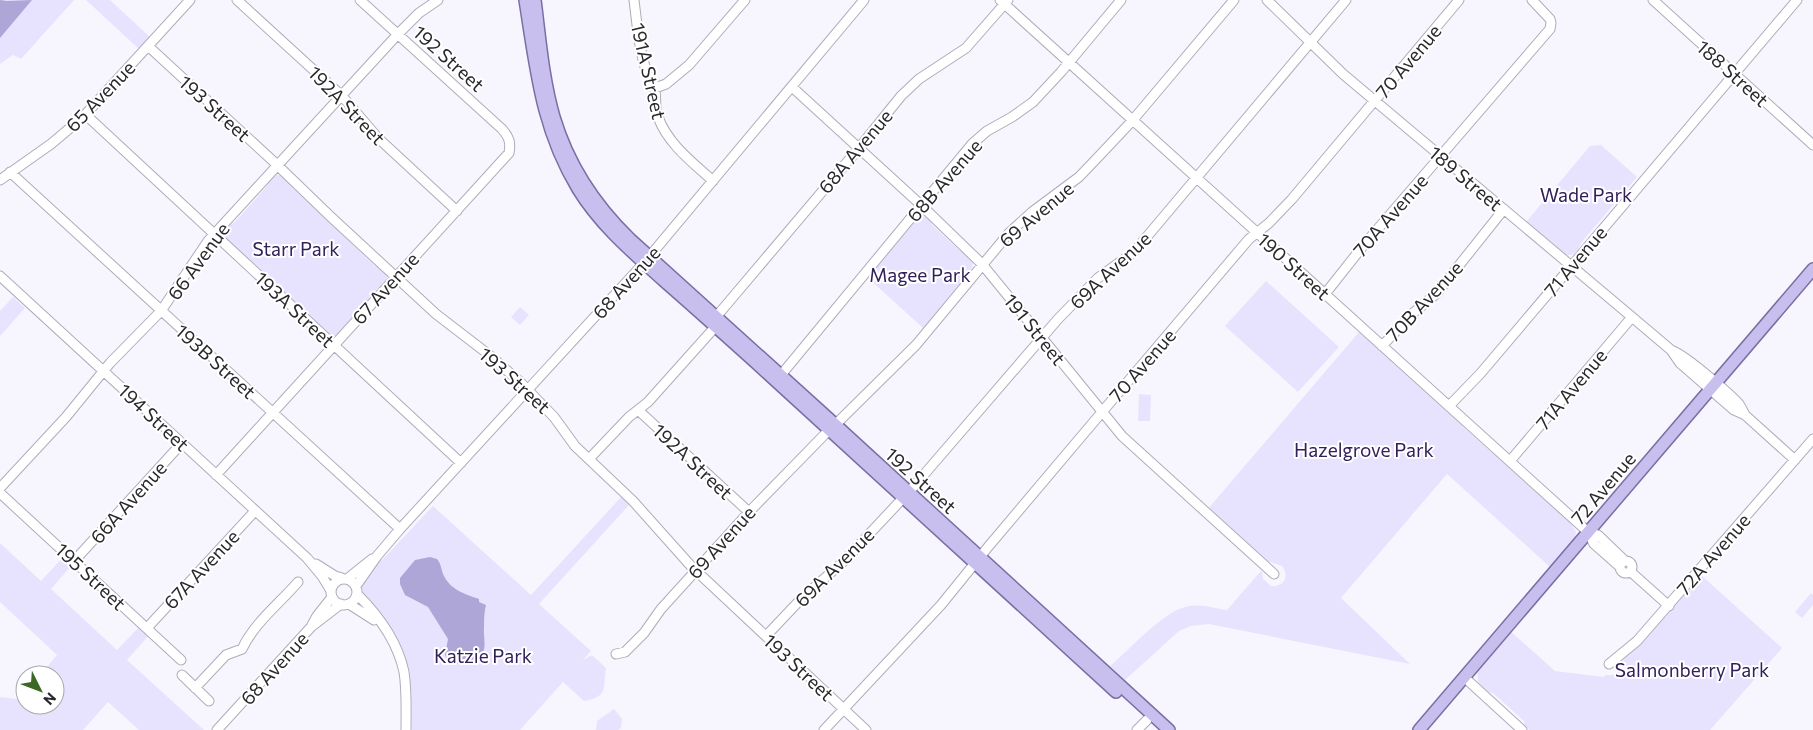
<svg xmlns="http://www.w3.org/2000/svg" width="1813" height="730" font-family="Commissioner,sans-serif">
<rect width="100%" height="100%" fill="#f7f6fe"/>
<path fill="#e7e3ff" d="M0,0h74l-53,59 -8,-4 -13,9z
M86,0h24l41,38 -11,12z
M1601,145l36,32 -56,66 -3,7 -6,5h-6l-40,-33 64,-76z
M276,175h6l6,5 2,5 85,81 5,1 7,7c1,8 -3,13 -10,15l-40,47h-7l-106,-98 -1,-4 2,-6 10,-6 32,-36 2,-5z
M921,215l8,3 3,7 27,25 4,2 10,11 -2,7 -48,58 -55,-50 7,-13 4,-1 31,-38 2,-6z
M1266,281l73,66 -41,45 -73,-66z
M13,297l12,11 -25,28v-25z
M520,307l9,8 -9,10 -9,-8z
M1359,332l4,4h3l26,24 1,3 68,59 2,5 28,25h3l78,73 4,7 -2,10 -24,25 -103,-93 -106,124 69,66 -201,-40 -18,2 -12,5 -54,49 -15,-14c19,-16 52,-53 75,-59 14,-4 29,1 42,3l32,-37 3,-2 1,8 8,7c13,1 19,-10 11,-20l-17,-6 -45,-42 -6,-2 -7,-6z
M1139,394l12,1 -1,26h-12z
M622,496l8,8 -91,100 52,47 -8,9 9,-5 14,13c-3,21 2,29 -22,33l-21,-19 -43,48h-108c-1,-36 1,-70 -21,-101 -8,-13 -20,-24 -30,-36l1,-9 10,-16 12,-10 49,-52 98,89z
M0,543l41,38 23,-25 9,8 -22,25 66,61 23,-24 9,9 -22,25 77,70h-65l-31,-28 -25,28h-83v-33l17,2 8,-8v14h30v-30h-15l17,-20 -57,-53z
M1701,575l81,73 -72,82h-181l-4,-4 -1,-5 -31,-28 -5,-1 -10,-10 -1,-12 32,-40 46,41 49,6 1,-2h8l7,-6 4,-11 18,-15z
M1811,593l2,2v10l-11,13 -7,-6z
M614,709l8,10 -1,9 -3,2h-22l1,-9z"/>
<path fill="#aea6d6" d="M0,0l7,1 25,-1 -32,38z
M430,557l7,2c4,5 4,9 6,15 7,16 22,20 36,25v3l7,3c-2,7 -2,16 -2,23 -1,10 4,22 -5,30 -7,6 -15,2 -22,6l-8,-4 -4,-5 3,-16 -20,-32 -23,-12 -5,-11v-6l15,-18z"/>
<g fill="none" stroke-linecap="round" stroke-linejoin="round">
<defs>
<path id="minor" d="M237,0l105,96 36,42 79,73
M634,0c3,24 5,50 13,73 2,5 5,9 7,13 3,7 0,21 4,31 10,27 34,45 55,64
M1000,0l588,532 6,12 26,23
M1267,0l76,74 289,243 39,33 9,13 54,47 11,5 50,45
M1653,0l160,145
M148,46l125,115 58,56 105,97 52,40 31,27 35,36 21,29 58,55 58,65 175,164
M792,87l129,118 61,59 140,172 152,138
M655,88l11,-4 23,-19 56,-65
M86,115l375,348
M10,172l390,357
M0,180l51,-36 32,-27 107,-117
M0,276l307,282 15,18 9,15
M1325,294l38,-48 187,-217 1,-6 -1,-4 -18,-19
M716,317l143,-169 42,-52 18,-17 47,-31 42,-48
M1382,346l30,-32 25,-21 67,-84
M1673,351c13,5 56,42 66,53 2,3 4,7 6,11
M781,375l191,-231 15,-13 25,-14 21,-15 28,-30 60,-72
M1449,406l31,-32 317,-374
M638,410l111,102
M835,425l81,-80 93,-112 23,-21 47,-35 22,-23 31,-33 102,-121
M589,459l40,-42 19,-15 68,-76
M1510,461l122,-144
M216,475l293,-322c2,-11 0,-16 -7,-24l-142,-129
M0,488l66,-71 44,-54 51,-52 47,-70 190,-207 21,-21 19,-13
M909,492l149,-173 40,-41 36,-26 212,-252
M0,493l181,167
M1588,532l10,3 27,26
M75,560l107,-117
M1620 567a6 6 0 1 1 12 0a6 6 0 1 1-12 0Z
M316,564l19,12 7,2
M1631,572l38,34
M331 592a13 13 0 1 1 26 0a13 13 0 1 1-26 0Z
M347,579l25,-20
M356,586l21,-30 23,-27 244,-266 220,-263
M357,594c21,21 41,49 47,78 3,19 2,39 2,58
M349,604l25,16
M312,625l5,-9 15,-19
M147,628l108,-117
M766,636l35,-37 43,-38 59,-63
M616,654l9,-2 19,-19 17,-24 88,-97 80,-82
M1609,664l28,-23 176,-202
M182,675l27,26
M1464,677l58,53
M195,688l31,-33 16,-6c13,-27 37,-45 56,-67
M217,730l94,-103 30,-23
M824,730l117,-125 47,-58 114,-135 147,-173 20,-16 23,-24 167,-199
M1137,730l10,-10"/>
<path id="major" d="M525,0c11,68 16,128 53,189 22,36 54,63 86,92 31,27 61,54 91,81 121,110 241,221 361,330
M535,0c5,39 8,79 19,117 14,47 41,88 76,122l197,178 342,313
M1419,730l394,-461"/>
</defs>
<use href="#minor" stroke="#aeacb9" stroke-width="11"/>
<use href="#major" stroke="#7a6fa3" stroke-width="14"/>
<use href="#minor" stroke="#fff" stroke-width="9"/>
<use href="#major" stroke="#c9bfee" stroke-width="11"/>
</g>
<g text-anchor="middle" dominant-baseline="central" stroke-width="4" stroke-linejoin="round" paint-order="stroke">
<g font-size="19" fill="#29282d" stroke="#fff">
<text transform="translate(449 58) rotate(42)">192 Street</text>
<text transform="translate(1408 61) rotate(-50)">70 Avenue</text>
<text transform="translate(649 71) rotate(77)">191A Street</text>
<text transform="translate(1733 73) rotate(42)">188 Street</text>
<text transform="translate(100 96) rotate(-46)">65 Avenue</text>
<text transform="translate(347 105) rotate(46)">192A Street</text>
<text transform="translate(215 108) rotate(42)">193 Street</text>
<text transform="translate(855 151) rotate(-50)">68A Avenue</text>
<text transform="translate(1466 178) rotate(40)">189 Street</text>
<text transform="translate(944 180) rotate(-49)">68B Avenue</text>
<text transform="translate(1036 214) rotate(-40)">69 Avenue</text>
<text transform="translate(1390 215) rotate(-49)">70A Avenue</text>
<text transform="translate(198 261) rotate(-54)">66 Avenue</text>
<text transform="translate(1575 261) rotate(-50)">71 Avenue</text>
<text transform="translate(1294 266) rotate(42)">190 Street</text>
<text transform="translate(1110 270) rotate(-43)">69A Avenue</text>
<text transform="translate(626 282) rotate(-48)">68 Avenue</text>
<text transform="translate(385 288) rotate(-48)">67 Avenue</text>
<text transform="translate(1424 301) rotate(-47)">70B Avenue</text>
<text transform="translate(295 309) rotate(43)">193A Street</text>
<text transform="translate(1035 329) rotate(51)">191 Street</text>
<text transform="translate(216 361) rotate(42)">193B Street</text>
<text transform="translate(1142 365) rotate(-49)">70 Avenue</text>
<text transform="translate(515 380) rotate(42)">193 Street</text>
<text transform="translate(1571 389) rotate(-50)">71A Avenue</text>
<text transform="translate(154 417) rotate(43)">194 Street</text>
<text transform="translate(693 461) rotate(43)">192A Street</text>
<text transform="translate(921 480) rotate(42)">192 Street</text>
<text transform="translate(1603 488) rotate(-50)">72 Avenue</text>
<text transform="translate(128 502) rotate(-48)">66A Avenue</text>
<text transform="translate(721 542) rotate(-48)">69 Avenue</text>
<text transform="translate(1713 554) rotate(-49)">72A Avenue</text>
<text transform="translate(834 567) rotate(-45)">69A Avenue</text>
<text transform="translate(201 569) rotate(-47)">67A Avenue</text>
<text transform="translate(91 576) rotate(43)">195 Street</text>
<text transform="translate(799 667) rotate(43)">193 Street</text>
<text transform="translate(274 668) rotate(-48)">68 Avenue</text>
</g>
<g font-size="19" fill="#31205a" stroke="#fff">
<text x="1586" y="194">Wade Park</text>
<text x="296" y="248">Starr Park</text>
<text x="920" y="274">Magee Park</text>
<text x="1364" y="449">Hazelgrove Park</text>
<text x="483" y="655">Katzie Park</text>
<text x="1692" y="669">Salmonberry Park</text>
</g>
</g>
<g transform="translate(40 690) rotate(132)"><circle r="24" fill="#ffffff" stroke="#a9a9ab"/>
<path d="M0-4L9 19L0 12L-9 19Z" fill="#3c6724"/>
<text y="-8" font-size="14" font-weight="bold" text-anchor="middle" fill="#29282d">N</text>
</g>
</svg>
